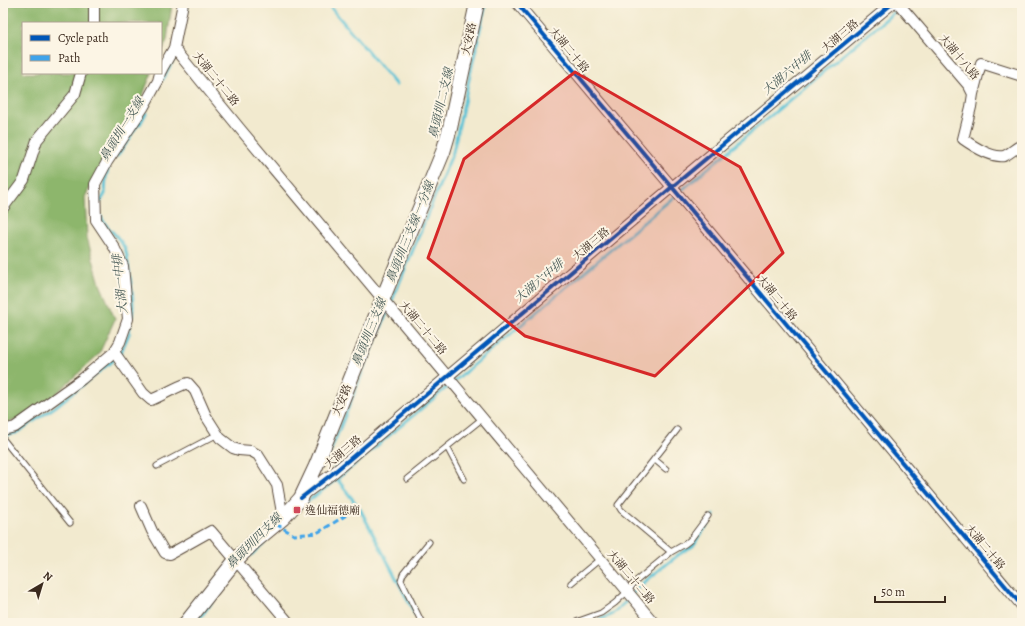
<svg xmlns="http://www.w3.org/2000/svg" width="1025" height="626" font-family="Alegreya,'Noto Serif TC',serif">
<rect width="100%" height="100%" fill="#fcf5e5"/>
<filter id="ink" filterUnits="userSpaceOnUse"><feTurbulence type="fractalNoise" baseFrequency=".025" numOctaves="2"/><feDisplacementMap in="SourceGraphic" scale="8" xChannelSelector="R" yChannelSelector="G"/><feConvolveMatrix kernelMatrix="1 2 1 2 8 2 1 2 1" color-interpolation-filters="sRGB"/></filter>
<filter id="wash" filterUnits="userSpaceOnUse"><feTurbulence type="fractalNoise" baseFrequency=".012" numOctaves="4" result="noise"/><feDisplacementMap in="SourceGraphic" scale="16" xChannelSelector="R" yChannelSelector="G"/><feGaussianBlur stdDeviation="0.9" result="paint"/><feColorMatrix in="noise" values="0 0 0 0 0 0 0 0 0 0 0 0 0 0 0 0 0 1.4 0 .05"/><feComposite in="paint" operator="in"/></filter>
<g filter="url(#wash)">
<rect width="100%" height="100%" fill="#f2eacf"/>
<path fill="#8db66c" stroke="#647045" d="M3,3h168l1,1 -5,36 -6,14v-31h-138v50h129l-6,14 -8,23 -30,43 -23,44 2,41 13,46 15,35 -16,35 -68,63 -28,6z"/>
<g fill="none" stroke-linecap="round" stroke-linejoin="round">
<path stroke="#5ac2d6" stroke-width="3" d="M327,3l69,82
M182,31l5,-22
M840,40l45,-37
M163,79l12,-23
M140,124l6,-11
M129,138l11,-17
M117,156l13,-18
M99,204l6,-10 1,-17 2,-8
M101,217c5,12 19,19 24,32 2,4 2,10 3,15 2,17 7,36 4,52
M3,436l13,-3 39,-26 57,-46 9,-9 8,-18 1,-8
M326,461l8,5 3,-2
M326,461l1,-1 126,-308 33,-149
M337,479l23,30 55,105
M303,505l34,-26 121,-101 447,-375
M251,555l15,-14
M196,623l34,-45
M591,623l20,-8 18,-16 7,-10 42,-34 15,-9 21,-31"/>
</g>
</g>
<g filter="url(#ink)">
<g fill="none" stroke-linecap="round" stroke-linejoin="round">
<defs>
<path id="lane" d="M3,439l67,84
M447,447l17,32
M654,459l12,10
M157,466l61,-32
M407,479l76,-61
M671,552l14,-8 5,-4 18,-24
M571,583l29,-24
M422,623l-21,-43 2,-6 26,-32
M573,623l28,-10 14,-10 13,-12 7,-9 36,-30 -50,-42 -3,-5 59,-75"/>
<path id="street" d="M517,3l155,184 350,419
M898,3l71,83 4,8 -2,13 -8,32c10,7 29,19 41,17 5,-2 9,-6 14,-9l4,6
M94,23v-20
M174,48l67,82 413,493
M161,71l2,-4 11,-19 9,-45
M973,94l8,-31 41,13
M3,208l21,-28 13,-40 38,-46 6,-21
M114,352l29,41 8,7c13,-5 24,-13 37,-17l7,8 11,25 14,22 13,10 6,2 12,1 7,4 19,30 6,33
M3,430l12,-3 67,-48 32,-27 6,-10 8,-23 -5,-53 -9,-19 -18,-27 -1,-36 12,-22 36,-54 15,-27 2,-8
M302,496l30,-22 340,-287 221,-184
M141,506l11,25 13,22 5,1 41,-23 78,92"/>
<path id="secondary" d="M186,623l49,-62 19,-19 29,-24 18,-20 15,-32 67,-168 60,-146 7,-24 27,-125"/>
</defs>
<use href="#lane" stroke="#564739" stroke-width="7"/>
<use href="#street" stroke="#564739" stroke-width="12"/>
<use href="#secondary" stroke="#564739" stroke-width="16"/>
<use href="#lane" stroke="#fff" stroke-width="5"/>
<use href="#street" stroke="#fff" stroke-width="10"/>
<use href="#secondary" stroke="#fff" stroke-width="14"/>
<path stroke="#3fa3ea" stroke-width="3" stroke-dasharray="6 3" stroke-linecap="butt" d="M276,524l18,11 23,-2 41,-25"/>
<defs>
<path id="cycleway" d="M517,3l155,184 350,419
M301,498l31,-24 340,-287 221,-184"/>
</defs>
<use href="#cycleway" stroke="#fcf5e5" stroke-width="6"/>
<use href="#cycleway" stroke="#0057b8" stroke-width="4"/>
</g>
</g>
<path fill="#d62828" fill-opacity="0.2" stroke="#d62828" stroke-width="3" stroke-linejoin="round" d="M575,72l165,95 43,86 -128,123 -130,-40 -97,-78 36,-99z"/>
<rect fill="#d1495b" stroke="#fcf5e5" stroke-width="1.5" x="293" y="506" width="8" height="8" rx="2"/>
<g text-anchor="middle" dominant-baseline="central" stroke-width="4" stroke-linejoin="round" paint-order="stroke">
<g font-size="11" fill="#3b2a1e" stroke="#fcf5e5">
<text transform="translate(840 36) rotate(-40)">大湖三路</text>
<text transform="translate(469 39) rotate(-78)">大安路</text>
<text transform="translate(569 50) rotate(50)">大湖二十路</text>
<text transform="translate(959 57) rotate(50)">大湖十八路</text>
<text transform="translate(216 79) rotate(51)">大湖二十二路</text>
<text transform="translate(591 244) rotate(-40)">大湖三路</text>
<text transform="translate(777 298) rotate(50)">大湖二十路</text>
<text transform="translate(423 328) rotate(50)">大湖二十二路</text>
<text transform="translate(342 400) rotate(-68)">大安路</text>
<text transform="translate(343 452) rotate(-40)">大湖三路</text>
<text transform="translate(985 547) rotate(50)">大湖二十路</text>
<text transform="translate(631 577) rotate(50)">大湖二十二路</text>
</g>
<g font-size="11" fill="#3b2a1e" stroke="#fcf5e5" text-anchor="start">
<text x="305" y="510">逸仙福德廟</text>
</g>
<g font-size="12" font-style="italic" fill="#445855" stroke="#fcf5e5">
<text transform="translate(787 73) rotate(-40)">大湖六中排</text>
<text transform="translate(441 103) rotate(-77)">鼻頭圳二支線</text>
<text transform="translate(122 129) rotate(-58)">鼻頭圳一支線</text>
<text transform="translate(410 232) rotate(-68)">鼻頭圳三支線一分線</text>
<text transform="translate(539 281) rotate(-40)">大湖六中排</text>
<text transform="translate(120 284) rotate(-96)">大湖一中排</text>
<text transform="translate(369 332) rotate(-68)">鼻頭圳三支線</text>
<text transform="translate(254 541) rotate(-45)">鼻頭圳四支線</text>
</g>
</g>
<rect width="1025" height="626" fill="none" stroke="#fcf5e5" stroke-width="16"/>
<rect x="22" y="22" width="140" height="52" fill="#fcf5e5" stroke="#afa495"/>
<rect x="30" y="35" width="20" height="6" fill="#0057b8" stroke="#afa495"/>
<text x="58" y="42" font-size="12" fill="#3b2a1e">Cycle path</text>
<rect x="30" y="55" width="20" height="6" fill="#3fa3ea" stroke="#afa495"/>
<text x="58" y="62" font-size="12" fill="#3b2a1e">Path</text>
<g transform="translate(42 584) rotate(38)" stroke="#fcf5e5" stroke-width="3" paint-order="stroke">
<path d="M0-3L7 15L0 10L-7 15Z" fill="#3b2a1e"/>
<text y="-6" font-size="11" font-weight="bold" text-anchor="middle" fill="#3b2a1e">N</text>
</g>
<path d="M875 596v6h70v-6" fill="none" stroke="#3b2a1e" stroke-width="2"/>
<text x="881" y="596" font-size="12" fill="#3b2a1e" stroke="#fcf5e5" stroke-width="3" paint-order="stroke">50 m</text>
</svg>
